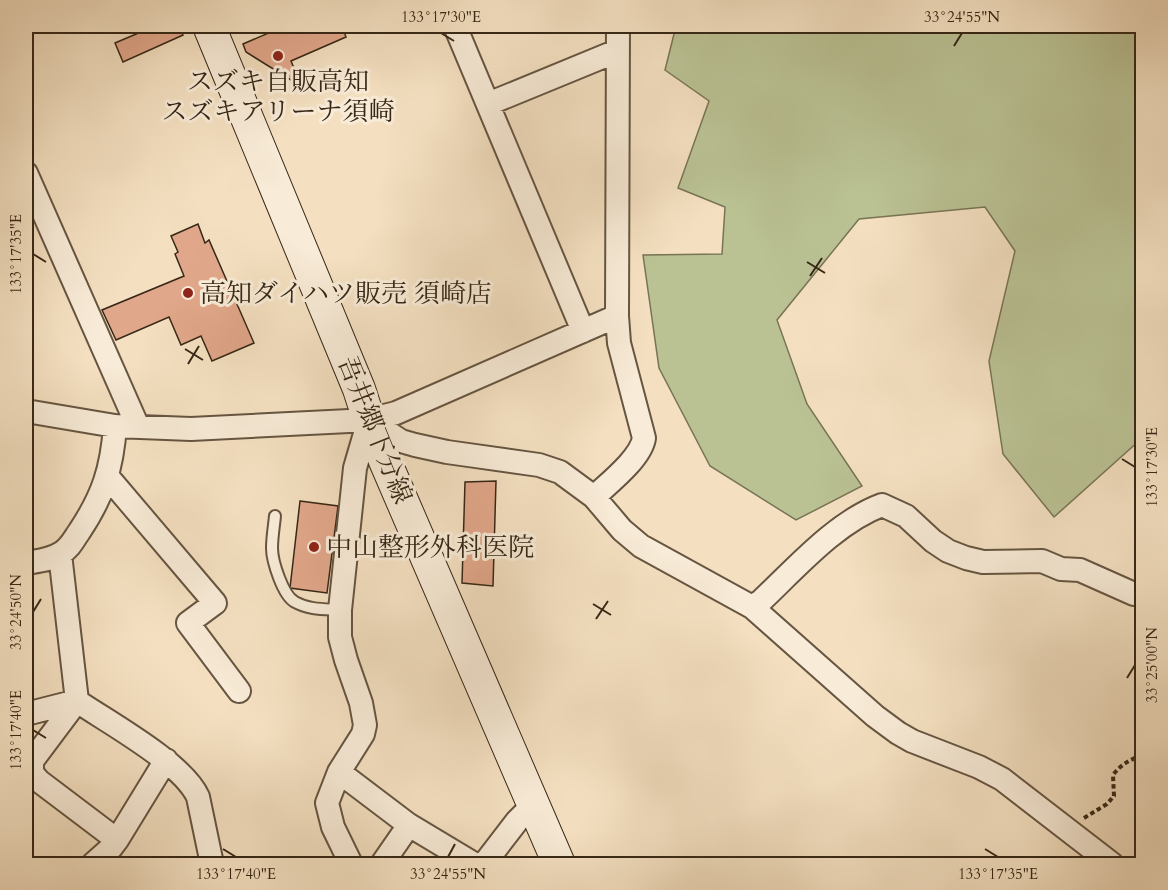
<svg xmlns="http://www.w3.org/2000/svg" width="1168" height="890" font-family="Cardo,'Noto Serif JP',serif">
<rect width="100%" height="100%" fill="#f4e0c1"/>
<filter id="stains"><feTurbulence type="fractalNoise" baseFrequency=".00333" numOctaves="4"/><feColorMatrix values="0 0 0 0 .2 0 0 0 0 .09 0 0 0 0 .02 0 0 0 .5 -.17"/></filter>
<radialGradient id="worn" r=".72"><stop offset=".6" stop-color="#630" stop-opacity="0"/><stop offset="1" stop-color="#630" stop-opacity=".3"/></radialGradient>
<path fill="#bac294" stroke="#787455" stroke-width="1.5" d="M676,26h466v416l-2,-2 -86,77 -51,-63 -14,-93 26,-110 -30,-44 -126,12 -82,101 30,84 55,82 -66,34 -86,-54 -51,-98 -16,-113 79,-1 3,-47 -47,-19 31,-87 -44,-31z"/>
<path fill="#e1a78a" stroke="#362716" stroke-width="1.5" d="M26,26h17l-17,7z
M155,26h24l4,9 -60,27 -8,-19z
M255,26h22l-19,7z
M285,26h57l4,11 -55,24 8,19 -5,2 -48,-30 -3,-8z
M198,224l7,19 4,-3 45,103 -42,18 -11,-25 -20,9 -12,-28 -53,23 -14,-30 82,-34 -9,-22 3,-2 -7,-16z
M496,481l-3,105 -31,-3 3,-101z
M300,501l38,5 -11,87 -37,-5z"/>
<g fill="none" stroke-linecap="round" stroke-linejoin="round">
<defs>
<path id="service" d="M275,516c-1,10 -3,22 -3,32 0,13 11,48 23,54 14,8 30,7 45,8"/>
<path id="minor" d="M455,26l128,305
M488,104l129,-53
M26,173l112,254
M26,411l89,15 76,3 178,-9 27,-7 221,-97
M369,420l32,21 14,4 32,7 92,13 21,7 34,25 28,33 19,16 111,61 123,109 23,17 14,8 67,26 23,12 110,85
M108,477l107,126 -27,20 51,68
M594,497c15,-14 47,-39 50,-59l-25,-95 -2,-27 1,-290
M60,554l17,147 -45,60v12l7,8 78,59
M26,563c12,-2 25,-3 35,-10 9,-5 13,-14 18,-21 24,-36 33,-63 36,-106
M752,607l9,-6c35,-33 75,-79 121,-96l24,11 27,25 15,10 18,7 17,4 59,-1 19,8 19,1 54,24 8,-1
M26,714l51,-13c32,22 106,62 121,96l14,67
M339,772l70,53 65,39
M93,864l18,-16 6,-8 49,-80
M351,864l-18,-37 -6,-24 12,-31 24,-38 2,-9 -4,-22 -15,-43 -6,-23v-27l15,-142 14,-48
M382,864l27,-39
M484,864l33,-43 15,-15"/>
<path id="secondary" d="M209,26l150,363 10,31 16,41 174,403"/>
</defs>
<use href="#service" stroke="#665541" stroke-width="14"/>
<use href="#minor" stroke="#665541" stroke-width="26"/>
<use href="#secondary" stroke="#362716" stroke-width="34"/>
<path stroke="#362716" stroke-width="4" stroke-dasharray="4.5 3" stroke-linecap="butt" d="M1084,818l23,-14 7,-8 -1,-21c8,-11 17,-15 29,-20"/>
<use href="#service" stroke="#f8ebd7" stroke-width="10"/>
<use href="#minor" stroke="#f8ebd7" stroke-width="22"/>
<use href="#secondary" stroke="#f8ebd7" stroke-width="32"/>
</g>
<path fill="none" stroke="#362716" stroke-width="2" d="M441,33l13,8M954,46l8,-13M33,254l13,8M807,262l18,11M810,276l12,-18M185,349l18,11M188,364l11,-18M1122,459l13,8M593,604l18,11M33,612l8,-13M596,619l12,-18M1127,678l8,-13M33,730l13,8M223,849l13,8M985,849l13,8M448,857l7,-13"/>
<g fill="#8f2418" stroke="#f8ebd7" stroke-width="2">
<circle cx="278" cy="56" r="6"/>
<circle cx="188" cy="293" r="6"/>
<circle cx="314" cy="547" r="6"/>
</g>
<g text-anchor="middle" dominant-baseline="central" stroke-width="6" stroke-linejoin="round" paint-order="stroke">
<g font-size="26" fill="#362716" stroke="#f8ebd7" text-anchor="start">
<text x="278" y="81" text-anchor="middle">スズキ自販高知<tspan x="278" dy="30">スズキアリーナ須崎</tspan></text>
<text x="200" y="293">高知ダイハツ販売 須崎店</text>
<text x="326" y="547">中山整形外科医院</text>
</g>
<g font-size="26" fill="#362716" stroke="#f8ebd7">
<text transform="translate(375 430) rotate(68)">吾井郷下分線</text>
</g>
</g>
<rect width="1168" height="890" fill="none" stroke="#f4e0c1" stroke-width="66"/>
<rect x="33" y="33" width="1102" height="824" fill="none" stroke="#362716" stroke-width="2"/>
<g font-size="15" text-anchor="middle" fill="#362716">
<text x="441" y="22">133°17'30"E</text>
<text x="962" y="22">33°24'55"N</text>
<text transform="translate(16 254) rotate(-90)" y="5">133°17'35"E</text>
<text transform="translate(1152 467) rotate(-90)" y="5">133°17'30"E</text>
<text transform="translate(16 612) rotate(-90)" y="5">33°24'50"N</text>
<text transform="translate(1152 665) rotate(-90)" y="5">33°25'00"N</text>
<text transform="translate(16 730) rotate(-90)" y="5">133°17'40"E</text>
<text x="236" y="879">133°17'40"E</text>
<text x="448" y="879">33°24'55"N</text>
<text x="998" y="879">133°17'35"E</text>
</g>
<rect width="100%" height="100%" filter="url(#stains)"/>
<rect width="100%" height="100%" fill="url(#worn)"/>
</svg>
